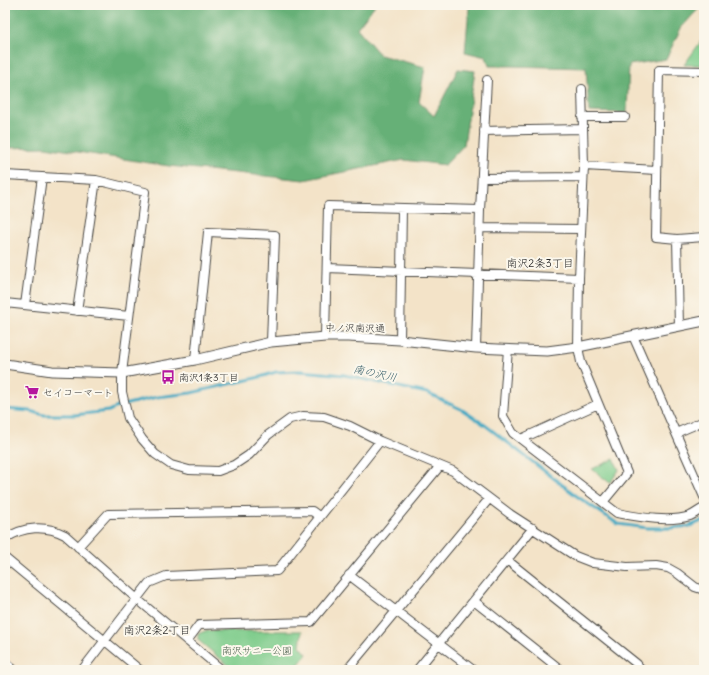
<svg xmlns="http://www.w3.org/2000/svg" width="709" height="675" font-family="Delius,'Klee One',sans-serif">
<rect width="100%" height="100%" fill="#fbf7ec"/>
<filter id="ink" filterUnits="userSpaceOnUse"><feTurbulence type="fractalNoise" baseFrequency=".025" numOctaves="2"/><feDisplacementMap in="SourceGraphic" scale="8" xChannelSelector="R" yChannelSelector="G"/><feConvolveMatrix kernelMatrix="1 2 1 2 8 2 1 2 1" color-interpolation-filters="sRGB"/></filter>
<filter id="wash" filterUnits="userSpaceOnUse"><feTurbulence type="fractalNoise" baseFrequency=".012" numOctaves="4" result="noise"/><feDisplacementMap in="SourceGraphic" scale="16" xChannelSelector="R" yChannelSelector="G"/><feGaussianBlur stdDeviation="0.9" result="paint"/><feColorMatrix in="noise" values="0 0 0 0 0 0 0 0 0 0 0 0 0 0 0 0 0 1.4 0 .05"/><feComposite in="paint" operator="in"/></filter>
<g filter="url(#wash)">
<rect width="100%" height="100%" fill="#f3e3c8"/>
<path fill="#7ecc8b" stroke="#547c5b" d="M704,37v28h-20z
M614,459l5,11 -9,13 -18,-14z
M205,631h97l-2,15 7,8 -13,16h-60l-36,-30v-6z"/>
<path fill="#66b077" stroke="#486e51" d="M5,5h370l-18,23 23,27 45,12 -6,35 15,14 24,-47 17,2 -11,74 -19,20 -41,-5 -100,20 -135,-14 -124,-19 -40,1z
M468,5h234l-21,23 -15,31 -37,6 -2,48 -38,-1 -3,-44 -75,-2h-22l-3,-9 -21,-5 4,-44z"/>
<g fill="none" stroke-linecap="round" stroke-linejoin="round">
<path stroke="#43a9c3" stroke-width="3" d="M5,409l25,2 14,4h31l16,-2 18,-2 10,-5 38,-9 34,-4 69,-16 16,-5 25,-1 43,4 83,18 34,16 24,16 93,72 40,27 29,4h24l19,-2 14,-6"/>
</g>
</g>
<g filter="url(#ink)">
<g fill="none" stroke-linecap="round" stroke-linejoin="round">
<defs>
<path id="minor" d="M704,71l-45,-1 -3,167 21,2 27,-2
M582,89l2,77 -5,112 -1,69 3,15 46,111 -24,29
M582,117h43
M484,131l98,-2
M584,166l73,4
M5,175l91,5 49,12 -23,181v19l6,26 14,21 13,15 16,11 18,5 29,1 16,-6 15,-10 19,-20 22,-16 13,-3 21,1 26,9 30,15 73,30 57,43 65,42 18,7 34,4 29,-1 12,2 9,5 18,14 9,3
M482,178l101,-1
M480,228l101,1
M677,239l2,87
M327,268l252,10
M5,303l124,13
M25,305l17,-128
M77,311l19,-131
M633,336l71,161
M325,337l3,-131 152,4
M400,340l2,-132
M476,348l4,-138 7,-130
M508,349l-5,67 10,17 104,80c22,4 52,10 73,3 5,-2 9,-6 14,-8
M195,360l13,-128 67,3 -4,107
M676,433l28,-12
M521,439l77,-35
M5,539c18,-13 41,-14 60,-4l72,64 85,71
M78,547l30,-33 204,-3 8,6
M5,558l135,112
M507,560l130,104 4,6
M349,575l124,95
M474,601l87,69
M187,641l12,-16 112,-3 129,-156
M5,662l9,8
M82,670l67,-87 17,-7 111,-5 103,-130
M347,670l142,-171
M417,670l116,-142"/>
<path id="tertiary" d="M5,364l47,7 70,2 73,-13 76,-18 54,-5h23l52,3 76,8 71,3 31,-4 126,-26"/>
</defs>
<use href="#minor" stroke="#494743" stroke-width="10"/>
<use href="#tertiary" stroke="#494743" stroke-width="11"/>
<use href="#minor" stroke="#fff" stroke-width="8"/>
<use href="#tertiary" stroke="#fff" stroke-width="9"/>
</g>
</g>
<defs>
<symbol id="bus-bare" viewBox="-9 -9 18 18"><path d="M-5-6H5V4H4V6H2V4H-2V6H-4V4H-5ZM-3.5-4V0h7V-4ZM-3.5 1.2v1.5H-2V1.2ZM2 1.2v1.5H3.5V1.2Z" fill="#b5179e" stroke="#fbf7ec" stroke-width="2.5" paint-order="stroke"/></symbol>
<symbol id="supermarket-bare" viewBox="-9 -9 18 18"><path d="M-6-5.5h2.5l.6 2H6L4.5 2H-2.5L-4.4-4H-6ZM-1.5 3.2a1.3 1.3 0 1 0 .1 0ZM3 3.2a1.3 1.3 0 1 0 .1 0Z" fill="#b5179e" stroke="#fbf7ec" stroke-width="2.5" paint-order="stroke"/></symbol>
</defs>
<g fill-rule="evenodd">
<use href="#bus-bare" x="158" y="367" width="20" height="20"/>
<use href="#supermarket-bare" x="22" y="382" width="20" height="20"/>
</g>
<g text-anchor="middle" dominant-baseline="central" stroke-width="4" stroke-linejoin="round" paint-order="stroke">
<g font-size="10" fill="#2b2b2b" stroke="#fbf7ec">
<text transform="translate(355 328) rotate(1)">中ノ沢南沢通</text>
</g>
<g font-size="10" fill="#2b2b2b" stroke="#fbf7ec" text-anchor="start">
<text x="179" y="377">南沢1条3丁目</text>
<text x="43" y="392">セイコーマート</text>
</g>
<g font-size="10" fill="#445b48" stroke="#fbf7ec">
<text x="257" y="650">南沢サニー公園</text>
</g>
<g font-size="11" fill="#2b2b2b" stroke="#fbf7ec">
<text x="540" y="263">南沢2条3丁目</text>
<text x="157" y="630">南沢2条2丁目</text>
</g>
<g font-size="11" font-style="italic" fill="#355d68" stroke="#fbf7ec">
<text transform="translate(375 373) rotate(12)">南の沢川</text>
</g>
</g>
<rect width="709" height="675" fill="none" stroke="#fbf7ec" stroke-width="20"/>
</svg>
